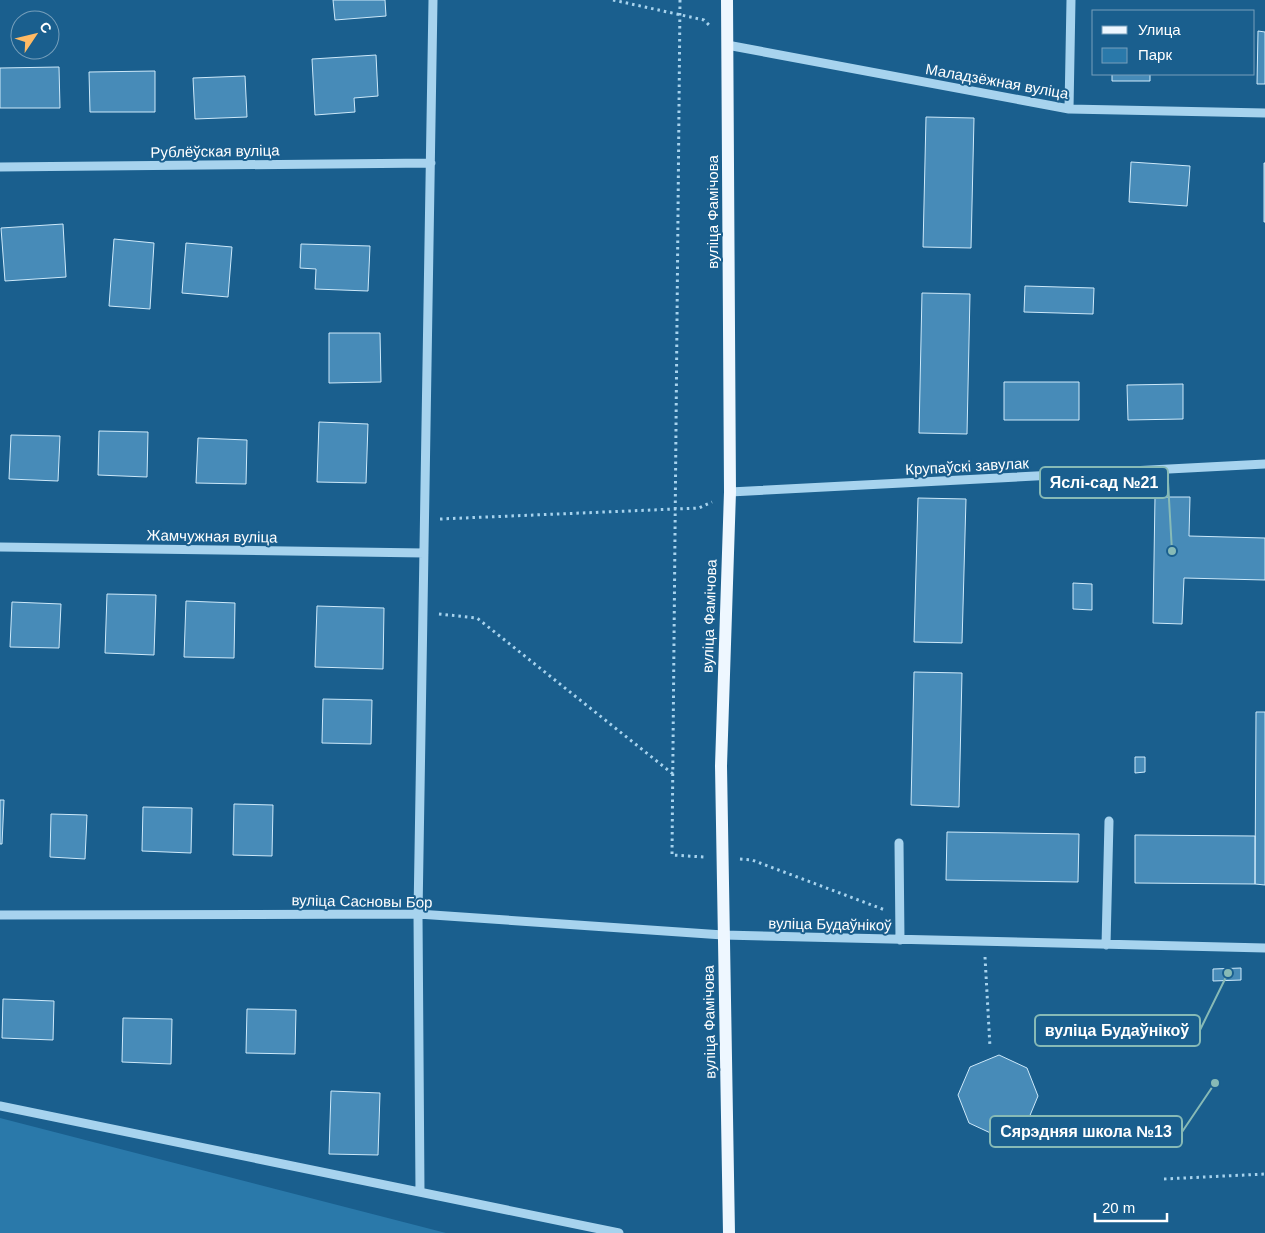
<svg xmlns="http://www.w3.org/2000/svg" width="1265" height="1233" font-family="Arial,sans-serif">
<rect width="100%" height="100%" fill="#1a5f8e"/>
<path fill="#2a79aa" d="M0,1118l446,115h-446z"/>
<path fill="#478bb8" stroke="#cde9fa" d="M333,0h52l1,16 -51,4z
M1258,31l7,1v52h-8z
M376,55l2,41 -24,2 1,14 -40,3 -3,-56z
M59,67l1,41h-60v-40z
M155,71v41h-65l-1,-40z
M1112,74h38v7h-38z
M245,76l2,41 -52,2 -2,-41z
M926,117l48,1 -3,130 -48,-1z
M1131,162l59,4 -3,40 -58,-4z
M1264,163h1v59h-1z
M63,224l3,53 -61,4 -4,-53z
M114,239l40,4 -4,66 -41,-3z
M186,243l46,4 -4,50 -46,-4z
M301,244l69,2 -2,45 -53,-2 1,-20 -16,-1z
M1025,286l69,2 -1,26 -69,-2z
M922,293l48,1 -3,140 -48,-1z
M329,333h51l1,49 -52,1z
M1004,382h75v38h-75z
M1183,384v35l-55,1 -1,-35z
M319,422l49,2 -2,59 -49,-1z
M99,431l49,1 -1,45 -49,-2z
M11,435l49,1 -2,45 -49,-2z
M198,438l49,2 -1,44 -50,-1z
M1155,497h35l-1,39 76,2v42l-81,-2 -2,46 -29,-1z
M918,498l48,1 -4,144 -48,-1z
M1073,583l19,1v26l-19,-1z
M107,594l49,1 -2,60 -49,-2z
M186,601l49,2 -1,55 -50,-1z
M12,602l49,2 -2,44 -49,-1z
M317,606l67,2 -1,61 -68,-2z
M914,672l48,1 -3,134 -48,-2z
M323,699l49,1 -1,44 -49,-1z
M1256,712h9v173l-10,-1z
M1135,757h10v15l-10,1z
M0,800h4l-2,44h-2z
M234,804l39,1 -1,51 -39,-1z
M143,807l49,1 -1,45 -49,-2z
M51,814l36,1 -2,44 -35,-2z
M947,832l132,2 -1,48 -132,-2z
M1135,835l120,1v48l-120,-1z
M1241,968v12l-28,1v-12z
M3,999l51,2 -1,39 -51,-2z
M247,1009l49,1 -1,44 -49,-1z
M123,1018l49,1 -1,45 -49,-2z
M999,1055l28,13 11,28 -12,29 -29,11 -28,-13 -11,-28 12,-28z
M331,1091l49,2 -2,62 -49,-1z"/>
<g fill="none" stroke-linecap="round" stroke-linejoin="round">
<path stroke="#a7d3ee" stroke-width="3" stroke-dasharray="2.5 4" stroke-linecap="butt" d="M613,0l91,20 5,5
M680,0l-8,855 32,2
M440,519l259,-11 13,-6
M439,614l38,4 196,156
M740,859l12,1 133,50
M985,957l5,90
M1164,1179l101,-5"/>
<path stroke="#a7d3ee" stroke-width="9" d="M727,45l342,64 196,4
M1069,109l2,-109
M0,167l431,-4
M730,492l535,-28
M0,547l424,6
M899,843l1,97
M0,915l418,-1 305,21 542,13
M1106,945l3,-124
M0,1106l619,127
M420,1192l-2,-278 15,-914"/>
<path stroke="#eef7ff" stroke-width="12" d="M727,0l3,492 -9,274 8,467"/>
</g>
<g text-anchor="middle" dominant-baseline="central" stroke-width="4" stroke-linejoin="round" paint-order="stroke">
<g font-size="15" fill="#fff" stroke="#1a5f8e">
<text transform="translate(997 81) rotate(10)">Маладзёжная вуліца</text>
<text transform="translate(215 151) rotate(-1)">Рублёўская вуліца</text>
<text transform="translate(712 212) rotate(-90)">вуліца Фамічова</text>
<text transform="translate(967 466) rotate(-3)">Крупаўскі завулак</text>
<text transform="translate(212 536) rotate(1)">Жамчужная вуліца</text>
<text transform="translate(709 616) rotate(-88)">вуліца Фамічова</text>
<text transform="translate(362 901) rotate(1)">вуліца Сасновы Бор</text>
<text transform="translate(830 924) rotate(1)">вуліца Будаўнікоў</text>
<text transform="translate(709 1022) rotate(-91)">вуліца Фамічова</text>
</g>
</g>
<path fill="none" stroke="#87bab6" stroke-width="2" d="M1172 551L1168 482M1228 973L1200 1030M1215 1083L1182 1132"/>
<g fill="#87bab6" stroke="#1a5f8e" stroke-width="2">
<circle cx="1172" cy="551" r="5"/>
<circle cx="1228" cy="973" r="5"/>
<circle cx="1215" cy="1083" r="5"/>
</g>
<g fill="#1a5f8e" stroke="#87bab6" stroke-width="2">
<rect x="1040" y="467" width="128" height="31" rx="5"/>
<rect x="1035" y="1015" width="165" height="31" rx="5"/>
<rect x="990" y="1116" width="192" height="31" rx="5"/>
</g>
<g font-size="16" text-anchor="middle" font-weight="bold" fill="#fff">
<text x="1104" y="488">Яслі-сад №21</text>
<text x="1117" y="1036">вуліца Будаўнікоў</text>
<text x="1086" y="1137">Сярэдняя школа №13</text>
</g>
<rect x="1092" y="10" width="162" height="65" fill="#1a5f8e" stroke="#769fbb"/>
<rect x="1102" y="26" width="25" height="8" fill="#eef7ff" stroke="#769fbb"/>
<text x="1138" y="35" font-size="15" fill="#ffffff">Улица</text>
<rect x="1102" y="48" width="25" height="15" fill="#2a79aa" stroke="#769fbb"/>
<text x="1138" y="60" font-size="15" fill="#ffffff">Парк</text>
<g transform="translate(35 35) rotate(55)"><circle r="24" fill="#1a5f8e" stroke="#769fbb"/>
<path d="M0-4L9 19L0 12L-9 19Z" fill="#ffba64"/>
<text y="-8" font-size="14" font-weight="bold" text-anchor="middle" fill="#ffffff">С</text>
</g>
<path d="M1095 1213v8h72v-8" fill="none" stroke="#ffffff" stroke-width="2.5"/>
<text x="1102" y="1213" font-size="15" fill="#ffffff" stroke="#1a5f8e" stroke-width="4" paint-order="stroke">20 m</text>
</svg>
